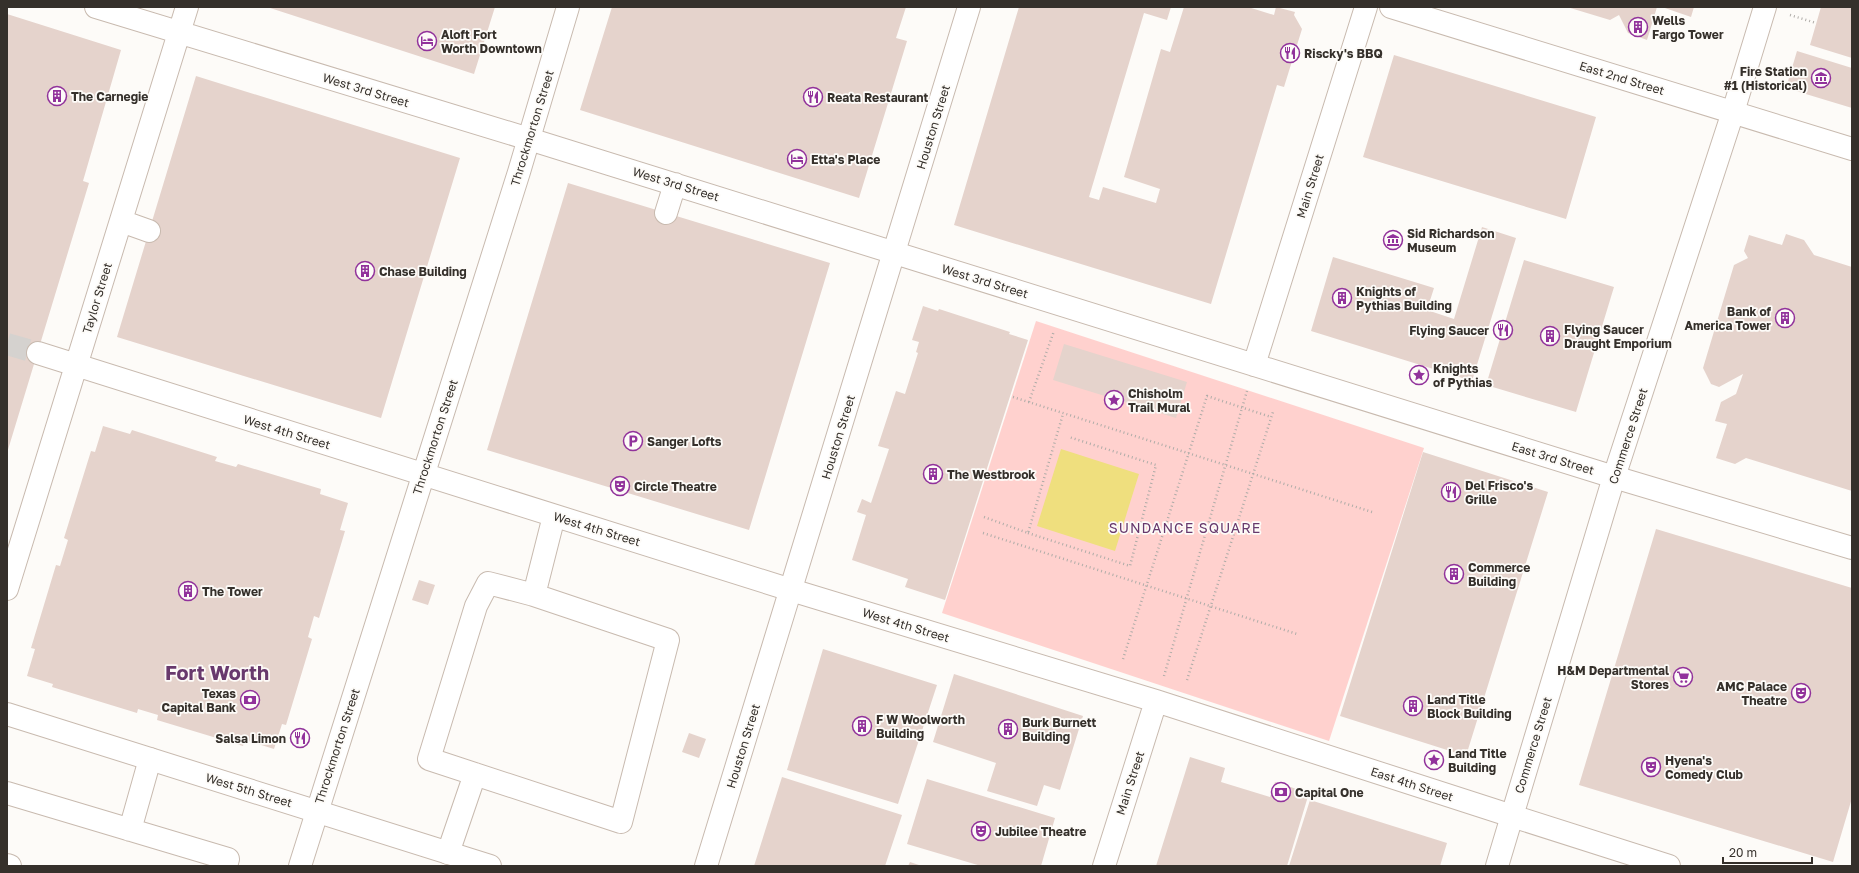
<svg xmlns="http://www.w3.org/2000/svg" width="1859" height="873" font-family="'Golos Text',sans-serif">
<rect width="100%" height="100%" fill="#fdfbf8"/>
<path fill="#ffd1ce" d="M1036,321l388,127 -95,293 -387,-128z"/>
<path fill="#efdf7e" d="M1061,449l78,25 -24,77 -78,-25z"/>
<path fill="#e5d3cc" d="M267,7h228l-21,67z
M612,7h294l-10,31 11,3 -48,157 -279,-88z
M1019,7h152l-4,13 -23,-7 -55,184 10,3 4,-13 53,16 4,-14 -36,-12 37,-128 9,3 14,-45h64l26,8 2,-8 19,5 -1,3 8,14 -18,58 -7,-2 -66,219 -257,-79z
M1567,7h90l-10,33 -19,-7 -9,-18 -9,5z
M1662,7h32l-3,10z
M1821,7h31v51l-42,-13z
M7,14l114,36 -38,131 6,2 -82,270z
M1797,51l55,17v40l-66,-20z
M1394,55l202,62 -30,102 -203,-62z
M196,76l264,82 -79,260 -264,-81z
M568,183l262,80 -81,267 -262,-80z
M1482,227l34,11 -44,143 -161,-50 22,-74 101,31 -7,22 27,9z
M1786,234l18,6 10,15 38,12v224l-106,-33 -11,6 -19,-6 11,-34 -12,-3 6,-19 15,-8 7,-20 -24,13 -8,-3 -8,-16 31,-103 14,-7 -4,-7 5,-16 33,10z
M1524,260l90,27 -38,125 -90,-27z
M923,306l15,5 1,-2 71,23 -1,2 19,6 -83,260 -40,-13 3,-8 -56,-19 14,-45 -9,-3 5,-13 9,4 18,-54 -11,-3 18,-55 9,3 13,-41 -2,-1 3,-10 -7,-2z
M1064,344l123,38 -11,36 -123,-38z
M103,426l27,8 2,-4 85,27 -2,4 21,6 2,-3 83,25 -1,5 28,9 -8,27 5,1 -26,87 -5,-2 -6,21 4,2 -26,86 -4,-1 -8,25 -29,-9 -2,6 -86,-26 1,-5 -20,-6 -1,4 -85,-26 1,-3 -26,-8 8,-27 -4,-1 25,-83 4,1 8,-26 -4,-2 27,-87 4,1z
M1423,452l125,40 -82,264 -126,-40z
M1656,529l196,59v210l-19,64 -254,-77z
M419,580l16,5 -7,20 -16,-5z
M823,649l114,36 -39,119 -111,-34z
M954,674l129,42 -23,74 -16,-5 -7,21 -50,-15 9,-28 -63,-21z
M689,733l17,6 -7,19 -17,-6z
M1190,757l35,11 -4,14 49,15 5,-15 34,11 -22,73h-131z
M782,777l120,38 -17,51h-131z
M927,779l128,39 -14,48h-60l-74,-22z
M1310,800l137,43 -7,23h-151z
M910,862l12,4h-14z"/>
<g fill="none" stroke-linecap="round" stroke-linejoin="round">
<path stroke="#d5d2cf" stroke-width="22" stroke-dasharray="22 11" stroke-linecap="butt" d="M7,344l31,9"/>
<defs>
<path id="minor" d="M96,7l433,132 1085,338 238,71
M1391,7l461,142
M666,213l9,-29
M121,221l28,10
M38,353l753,237 365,111 356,115 -15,50
M1254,365l112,-358
M488,583l46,12 134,45 -47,182 -192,-63 47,-153z
M7,589l180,-582
M534,595l20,-79
M7,793l221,66 -2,7
M130,830l20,-71
M448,853l27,-79
M7,865l3,1
M300,866l219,-694 49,-165
M1104,866l52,-165"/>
<path id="major" d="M7,714l483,152
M706,866l263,-859
M1669,866l-157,-50 102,-339 119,-365 32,-105"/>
</defs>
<use href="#minor" stroke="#c8baaf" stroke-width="24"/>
<use href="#major" stroke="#c8baaf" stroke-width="24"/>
<path stroke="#afaca8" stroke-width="2.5" stroke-dasharray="1 3" stroke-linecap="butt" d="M1790,15l26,8
M1013,397l359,115
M1029,402l25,-71
M984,517l44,16 35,-119
M983,533l314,101
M1028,533l102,33 26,-101 -87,-28
M1123,659l84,-263 64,21
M1164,676l83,-285
M1187,680l86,-268"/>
<use href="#minor" stroke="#fff" stroke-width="22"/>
<use href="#major" stroke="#fff" stroke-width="22"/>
</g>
<defs>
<symbol id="building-ring" viewBox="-11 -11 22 22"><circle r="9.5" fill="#fdfbf8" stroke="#91329b" stroke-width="1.5"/><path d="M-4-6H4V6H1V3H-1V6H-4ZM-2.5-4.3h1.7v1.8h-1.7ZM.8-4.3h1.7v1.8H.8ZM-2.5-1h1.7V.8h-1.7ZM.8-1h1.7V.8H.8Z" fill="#91329b"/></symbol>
<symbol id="hotel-ring" viewBox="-11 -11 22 22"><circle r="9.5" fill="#fdfbf8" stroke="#91329b" stroke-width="1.5"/><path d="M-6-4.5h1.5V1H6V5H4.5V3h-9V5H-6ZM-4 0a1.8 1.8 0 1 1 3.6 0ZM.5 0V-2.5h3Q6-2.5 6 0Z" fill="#91329b"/></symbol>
<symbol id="restaurant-ring" viewBox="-11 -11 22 22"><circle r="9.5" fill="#fdfbf8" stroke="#91329b" stroke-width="1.5"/><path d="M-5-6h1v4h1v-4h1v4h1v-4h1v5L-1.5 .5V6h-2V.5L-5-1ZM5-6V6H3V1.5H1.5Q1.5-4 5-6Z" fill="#91329b"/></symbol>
<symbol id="museum-ring" viewBox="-11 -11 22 22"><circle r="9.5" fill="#fdfbf8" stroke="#91329b" stroke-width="1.5"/><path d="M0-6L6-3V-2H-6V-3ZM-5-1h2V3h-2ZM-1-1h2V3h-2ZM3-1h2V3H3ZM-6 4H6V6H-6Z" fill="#91329b"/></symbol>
<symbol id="sight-ring" viewBox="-11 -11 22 22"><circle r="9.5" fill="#fdfbf8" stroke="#91329b" stroke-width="1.5"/><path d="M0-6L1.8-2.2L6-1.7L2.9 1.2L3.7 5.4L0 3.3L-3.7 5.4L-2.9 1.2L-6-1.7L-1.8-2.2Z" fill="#91329b"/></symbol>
<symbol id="parking-ring" viewBox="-11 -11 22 22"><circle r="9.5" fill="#fdfbf8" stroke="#91329b" stroke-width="1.5"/><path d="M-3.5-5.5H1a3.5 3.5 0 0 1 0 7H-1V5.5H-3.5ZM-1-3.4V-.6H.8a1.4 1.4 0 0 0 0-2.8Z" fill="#91329b"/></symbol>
<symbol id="theatre-ring" viewBox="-11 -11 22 22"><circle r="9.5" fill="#fdfbf8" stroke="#91329b" stroke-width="1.5"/><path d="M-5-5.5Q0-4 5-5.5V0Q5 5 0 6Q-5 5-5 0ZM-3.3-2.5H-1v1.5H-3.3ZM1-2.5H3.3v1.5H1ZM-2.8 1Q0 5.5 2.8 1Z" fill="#91329b"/></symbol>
<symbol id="supermarket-ring" viewBox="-11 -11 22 22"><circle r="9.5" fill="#fdfbf8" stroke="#91329b" stroke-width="1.5"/><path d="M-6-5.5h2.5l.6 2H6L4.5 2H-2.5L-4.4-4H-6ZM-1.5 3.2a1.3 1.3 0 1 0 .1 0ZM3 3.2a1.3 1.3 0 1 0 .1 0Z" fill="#91329b"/></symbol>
<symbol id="bank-ring" viewBox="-11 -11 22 22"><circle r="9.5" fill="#fdfbf8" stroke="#91329b" stroke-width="1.5"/><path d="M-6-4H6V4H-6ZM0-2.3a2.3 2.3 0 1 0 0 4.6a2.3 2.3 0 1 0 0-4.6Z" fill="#91329b"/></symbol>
</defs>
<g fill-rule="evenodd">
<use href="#building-ring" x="1627" y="16" width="22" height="22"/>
<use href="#hotel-ring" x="416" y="30" width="22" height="22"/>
<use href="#restaurant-ring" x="1279" y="42" width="22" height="22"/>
<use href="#museum-ring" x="1810" y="67" width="22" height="22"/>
<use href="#building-ring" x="46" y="85" width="22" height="22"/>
<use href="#restaurant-ring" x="802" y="86" width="22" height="22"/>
<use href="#hotel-ring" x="786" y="148" width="22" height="22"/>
<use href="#museum-ring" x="1382" y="229" width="22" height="22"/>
<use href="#building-ring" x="354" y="260" width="22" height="22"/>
<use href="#building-ring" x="1331" y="287" width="22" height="22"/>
<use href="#building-ring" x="1774" y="307" width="22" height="22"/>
<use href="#restaurant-ring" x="1492" y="319" width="22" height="22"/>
<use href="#building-ring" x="1539" y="325" width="22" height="22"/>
<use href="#sight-ring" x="1408" y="364" width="22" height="22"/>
<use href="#sight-ring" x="1103" y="389" width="22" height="22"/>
<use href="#parking-ring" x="622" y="430" width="22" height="22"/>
<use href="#building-ring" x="922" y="463" width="22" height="22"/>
<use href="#theatre-ring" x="609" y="475" width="22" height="22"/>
<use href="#restaurant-ring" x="1440" y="481" width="22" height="22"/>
<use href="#building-ring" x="1443" y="563" width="22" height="22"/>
<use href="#building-ring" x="177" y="580" width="22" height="22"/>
<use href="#supermarket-ring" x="1672" y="666" width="22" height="22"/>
<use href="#theatre-ring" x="1790" y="682" width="22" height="22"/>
<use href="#bank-ring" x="239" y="689" width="22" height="22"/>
<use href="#building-ring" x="1402" y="695" width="22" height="22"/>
<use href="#building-ring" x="851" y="715" width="22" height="22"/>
<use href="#building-ring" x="997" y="718" width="22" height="22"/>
<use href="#restaurant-ring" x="289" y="727" width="22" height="22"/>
<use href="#sight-ring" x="1423" y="749" width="22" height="22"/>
<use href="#theatre-ring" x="1640" y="756" width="22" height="22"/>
<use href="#bank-ring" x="1270" y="781" width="22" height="22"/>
<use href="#theatre-ring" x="970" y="820" width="22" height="22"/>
</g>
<g text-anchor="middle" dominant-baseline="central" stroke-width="3.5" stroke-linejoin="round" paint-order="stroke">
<g font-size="12" font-weight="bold" fill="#35302b" stroke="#fdfbf8" text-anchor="start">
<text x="1652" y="20">Wells<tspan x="1652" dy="14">Fargo Tower</tspan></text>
<text x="441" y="34">Aloft Fort<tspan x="441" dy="14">Worth Downtown</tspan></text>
<text x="1304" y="53">Riscky's BBQ</text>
<text x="1807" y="71" text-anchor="end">Fire Station<tspan x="1807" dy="14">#1 (Historical)</tspan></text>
<text x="71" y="96">The Carnegie</text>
<text x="827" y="97">Reata Restaurant</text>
<text x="811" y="159">Etta's Place</text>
<text x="1407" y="233">Sid Richardson<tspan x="1407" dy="14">Museum</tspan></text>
<text x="379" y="271">Chase Building</text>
<text x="1356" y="291">Knights of<tspan x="1356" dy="14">Pythias Building</tspan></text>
<text x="1771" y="311" text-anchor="end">Bank of<tspan x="1771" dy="14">America Tower</tspan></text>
<text x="1564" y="329">Flying Saucer<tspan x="1564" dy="14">Draught Emporium</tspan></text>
<text x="1489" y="330" text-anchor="end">Flying Saucer</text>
<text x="1433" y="368">Knights<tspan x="1433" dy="14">of Pythias</tspan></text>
<text x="1128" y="393">Chisholm<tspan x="1128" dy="14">Trail Mural</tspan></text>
<text x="647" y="441">Sanger Lofts</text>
<text x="947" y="474">The Westbrook</text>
<text x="1465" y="485">Del Frisco's<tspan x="1465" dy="14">Grille</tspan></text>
<text x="634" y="486">Circle Theatre</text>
<text x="1468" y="567">Commerce<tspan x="1468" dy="14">Building</tspan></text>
<text x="202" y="591">The Tower</text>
<text x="1669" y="670" text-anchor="end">H&amp;M Departmental<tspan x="1669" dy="14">Stores</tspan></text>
<text x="1787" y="686" text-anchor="end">AMC Palace<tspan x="1787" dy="14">Theatre</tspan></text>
<text x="236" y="693" text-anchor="end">Texas<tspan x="236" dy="14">Capital Bank</tspan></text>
<text x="1427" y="699">Land Title<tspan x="1427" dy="14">Block Building</tspan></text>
<text x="876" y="719">F W Woolworth<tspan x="876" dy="14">Building</tspan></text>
<text x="1022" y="722">Burk Burnett<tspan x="1022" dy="14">Building</tspan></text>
<text x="286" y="738" text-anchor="end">Salsa Limon</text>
<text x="1448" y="753">Land Title<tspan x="1448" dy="14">Building</tspan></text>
<text x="1665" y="760">Hyena's<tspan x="1665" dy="14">Comedy Club</tspan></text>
<text x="1295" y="792">Capital One</text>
<text x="995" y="831">Jubilee Theatre</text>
</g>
<g font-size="12" fill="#35302b" stroke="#fdfbf8">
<text transform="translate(1622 78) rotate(17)">East 2nd Street</text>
<text transform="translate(366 90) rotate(17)">West 3rd Street</text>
<text transform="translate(933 127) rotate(-73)">Houston Street</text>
<text transform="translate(532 128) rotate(-73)">Throckmorton Street</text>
<text transform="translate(676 184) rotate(17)">West 3rd Street</text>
<text transform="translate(1310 186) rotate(-73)">Main Street</text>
<text transform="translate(985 281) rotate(17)">West 3rd Street</text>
<text transform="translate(97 298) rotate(-73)">Taylor Street</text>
<text transform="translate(287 432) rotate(17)">West 4th Street</text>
<text transform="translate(1628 436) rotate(-72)">Commerce Street</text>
<text transform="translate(435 437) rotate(-72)">Throckmorton Street</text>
<text transform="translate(838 437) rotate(-73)">Houston Street</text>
<text transform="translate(1553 458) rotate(17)">East 3rd Street</text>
<text transform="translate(597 529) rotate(17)">West 4th Street</text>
<text transform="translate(906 625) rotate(17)">West 4th Street</text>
<text transform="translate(1533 745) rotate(-73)">Commerce Street</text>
<text transform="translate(337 746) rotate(-72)">Throckmorton Street</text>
<text transform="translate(743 746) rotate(-73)">Houston Street</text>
<text transform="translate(1130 783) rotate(-72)">Main Street</text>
<text transform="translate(1412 784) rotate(18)">East 4th Street</text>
<text transform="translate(249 790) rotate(17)">West 5th Street</text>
</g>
<g font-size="14" letter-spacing="1" fill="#68396d" stroke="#fdfbf8">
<text x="1185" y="527">SUNDANCE SQUARE</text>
</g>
<g font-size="20" font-weight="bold" fill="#68396d" stroke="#fdfbf8">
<text x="217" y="672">Fort Worth</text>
</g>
</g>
<rect width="1859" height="873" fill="none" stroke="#35302b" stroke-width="16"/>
<path d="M1723 857v6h89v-6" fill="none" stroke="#35302b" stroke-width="2"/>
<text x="1729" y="857" font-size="12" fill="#35302b" stroke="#fdfbf8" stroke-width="3" paint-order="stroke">20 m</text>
</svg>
